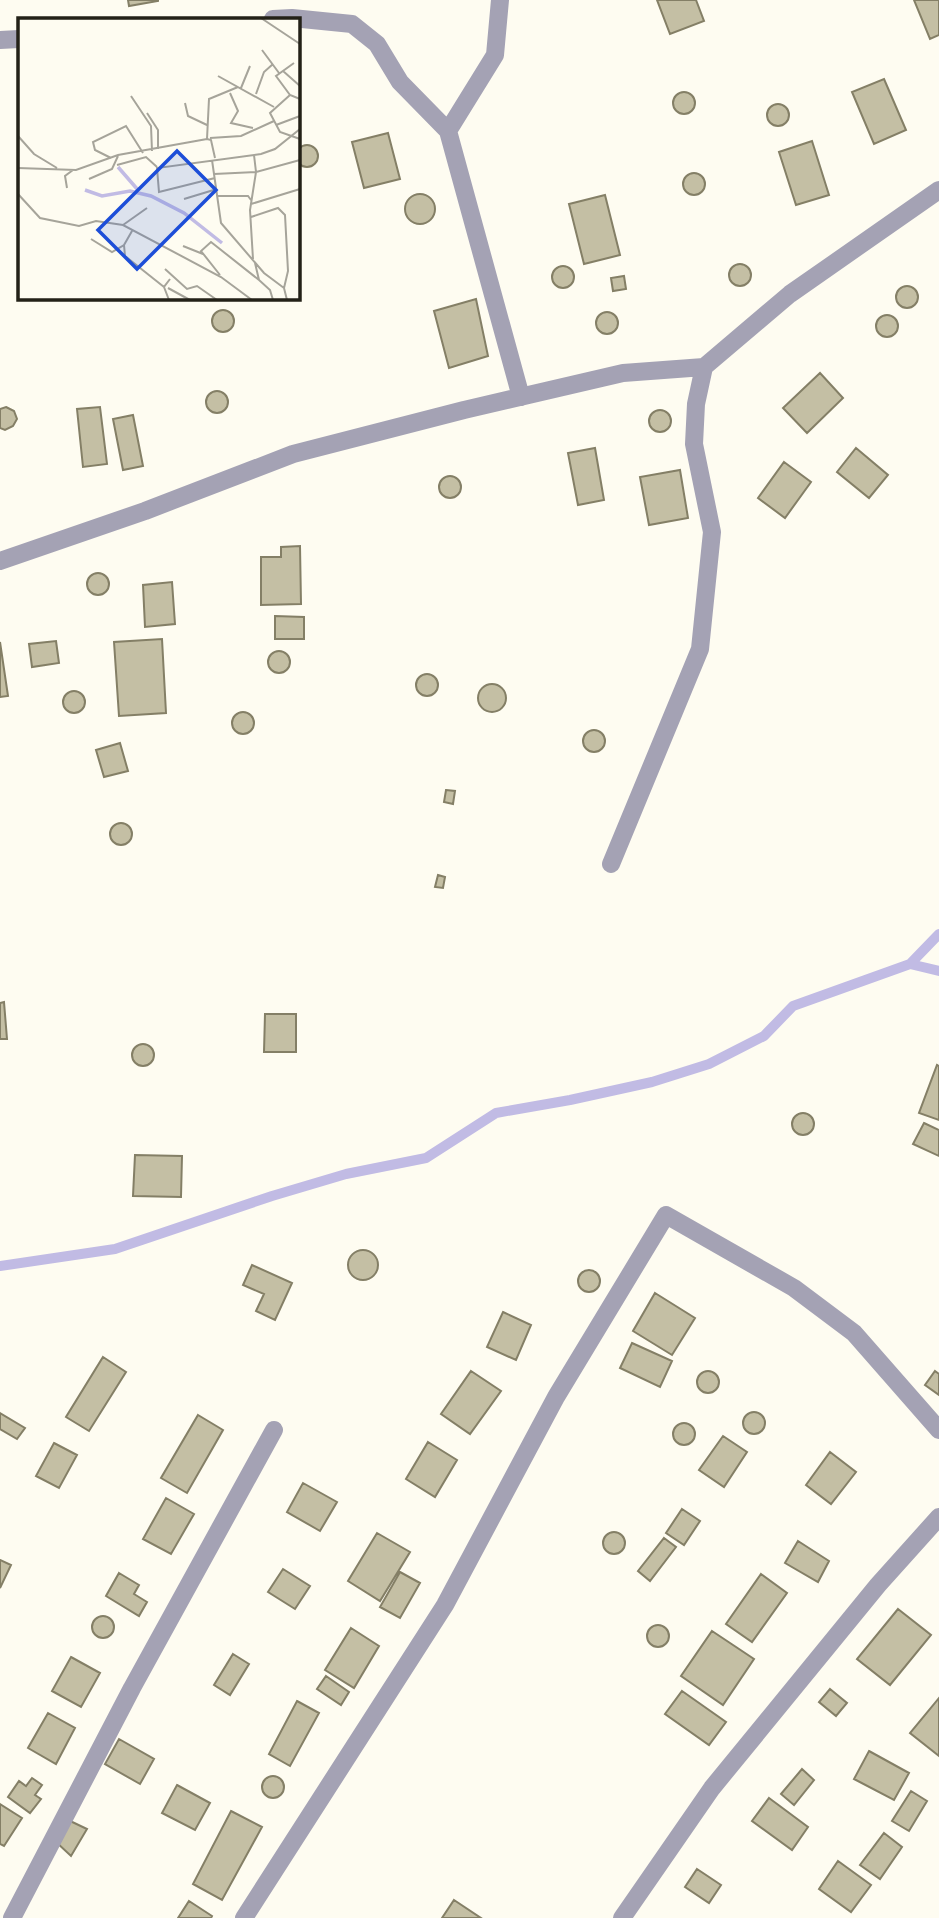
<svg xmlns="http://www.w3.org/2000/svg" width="939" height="1918" font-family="'Nunito Sans',sans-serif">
<rect width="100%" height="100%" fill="#fefcf1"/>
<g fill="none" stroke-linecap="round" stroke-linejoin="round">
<path stroke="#c1bbe4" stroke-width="10" d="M910,964l29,7
M0,1266l115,-17 157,-53 74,-22 80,-16 70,-45 74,-13 82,-18 57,-18 55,-28 29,-30 117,-42 29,-30"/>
</g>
<path fill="#c4bfa4" stroke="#847f66" stroke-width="2" d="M128,0h30v1l-29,5z
M657,0h39l8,21 -34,13z
M914,0h25v35l-9,4z
M884,79l22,51 -32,14 -22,-52z
M673 103a11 11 0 1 1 22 0a11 11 0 1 1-22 0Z
M767 115a11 11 0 1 1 22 0a11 11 0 1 1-22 0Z
M388,133l12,46 -36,9 -12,-46z
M812,141l17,54 -33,10 -17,-53z
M296 156a11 11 0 1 1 22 0a11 11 0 1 1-22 0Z
M683 184a11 11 0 1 1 22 0a11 11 0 1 1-22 0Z
M405 209a15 15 0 1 1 30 0a15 15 0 1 1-30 0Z
M605,195l15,60 -36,9 -15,-60z
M729 275a11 11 0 1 1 22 0a11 11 0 1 1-22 0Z
M552 277a11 11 0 1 1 22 0a11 11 0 1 1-22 0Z
M624,276l2,13 -13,2 -2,-13z
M896 297a11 11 0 1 1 22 0a11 11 0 1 1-22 0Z
M476,299l12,57 -39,12 -15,-57z
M212 321a11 11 0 1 1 22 0a11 11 0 1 1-22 0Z
M596 323a11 11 0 1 1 22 0a11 11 0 1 1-22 0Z
M876 326a11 11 0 1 1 22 0a11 11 0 1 1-22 0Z
M820,373l23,25 -36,35 -24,-25z
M206 402a11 11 0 1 1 22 0a11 11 0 1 1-22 0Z
M6,407l8,4 3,8 -4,7 -8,4 -5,-2v-19z
M100,407l7,57 -24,3 -6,-58z
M649 421a11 11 0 1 1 22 0a11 11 0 1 1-22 0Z
M133,415l10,51 -20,4 -10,-51z
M595,448l9,52 -26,5 -10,-52z
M856,448l32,27 -19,23 -32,-26z
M784,462l27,20 -26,36 -27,-20z
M680,470l8,48 -39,7 -9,-48z
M439 487a11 11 0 1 1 22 0a11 11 0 1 1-22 0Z
M300,546l1,58 -40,1v-48h20v-10z
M87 584a11 11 0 1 1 22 0a11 11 0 1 1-22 0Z
M172,582l3,42 -30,3 -2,-42z
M275,616l29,1v22h-29z
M162,639l4,74 -47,3 -5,-74z
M56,641l3,22 -27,4 -3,-23z
M0,642l8,54 -8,1z
M268 662a11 11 0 1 1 22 0a11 11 0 1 1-22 0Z
M416 685a11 11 0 1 1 22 0a11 11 0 1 1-22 0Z
M478 698a14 14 0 1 1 28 0a14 14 0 1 1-28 0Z
M63 702a11 11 0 1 1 22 0a11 11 0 1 1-22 0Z
M232 723a11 11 0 1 1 22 0a11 11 0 1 1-22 0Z
M583 741a11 11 0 1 1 22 0a11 11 0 1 1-22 0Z
M120,743l8,28 -24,6 -8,-27z
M446,790l9,1 -2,13 -9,-2z
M110 834a11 11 0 1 1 22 0a11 11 0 1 1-22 0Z
M438,875l7,2 -2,11 -8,-1z
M4,1002l3,37h-7v-36z
M265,1014h31v38h-32z
M132 1055a11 11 0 1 1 22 0a11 11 0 1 1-22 0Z
M937,1065l2,1v54l-20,-7z
M792 1124a11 11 0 1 1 22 0a11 11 0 1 1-22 0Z
M924,1123l15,7v26l-26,-12z
M135,1155l47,1 -1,41 -48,-1z
M348 1265a15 15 0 1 1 30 0a15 15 0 1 1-30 0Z
M252,1265l40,18 -17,37 -19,-9 8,-17 -21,-9z
M578 1281a11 11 0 1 1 22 0a11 11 0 1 1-22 0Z
M655,1293l40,25 -23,37 -39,-24z
M503,1312l28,13 -15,35 -29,-13z
M632,1343l40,18 -12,26 -40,-19z
M103,1357l23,15 -37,59 -23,-14z
M471,1371l30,20 -31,43 -29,-20z
M935,1371l4,3v21l-14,-10z
M697 1382a11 11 0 1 1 22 0a11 11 0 1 1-22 0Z
M743 1423a11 11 0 1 1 22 0a11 11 0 1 1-22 0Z
M0,1413l25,15 -8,11 -17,-10z
M198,1415l25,15 -36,63 -26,-15z
M673 1434a11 11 0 1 1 22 0a11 11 0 1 1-22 0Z
M723,1436l24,16 -23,35 -25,-17z
M428,1442l29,18 -22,37 -29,-18z
M54,1443l23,12 -18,33 -23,-12z
M830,1452l26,20 -25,32 -25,-19z
M303,1483l34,19 -17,29 -33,-19z
M166,1498l28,16 -23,40 -28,-15z
M682,1509l18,12 -16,24 -18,-12z
M603 1543a11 11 0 1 1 22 0a11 11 0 1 1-22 0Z
M377,1533l33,19 -30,49 -32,-20z
M664,1538l12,9 -26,34 -12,-10z
M798,1541l31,20 -11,21 -33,-19z
M0,1560l11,5 -11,23z
M283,1569l27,17 -15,23 -27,-17z
M400,1572l20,11 -20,35 -20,-11z
M119,1573l20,12 -5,9 13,8 -8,14 -33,-20z
M761,1574l26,19 -35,49 -26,-18z
M898,1609l33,26 -41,50 -33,-26z
M92 1627a11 11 0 1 1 22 0a11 11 0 1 1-22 0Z
M647 1636a11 11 0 1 1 22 0a11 11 0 1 1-22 0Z
M351,1628l28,18 -25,42 -29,-18z
M712,1631l42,28 -31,46 -42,-29z
M233,1654l16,10 -19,31 -16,-10z
M71,1657l29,16 -19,34 -29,-16z
M326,1676l23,16 -8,13 -24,-16z
M830,1689l17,14 -11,13 -17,-14z
M682,1691l44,31 -17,23 -44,-31z
M939,1698v58l-29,-23z
M297,1701l22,12 -29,53 -21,-12z
M48,1713l27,15 -19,36 -28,-16z
M119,1739l35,20 -14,25 -35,-20z
M869,1751l40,22 -15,27 -40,-21z
M802,1769l12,11 -20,25 -13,-11z
M262 1787a11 11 0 1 1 22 0a11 11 0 1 1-22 0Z
M32,1778l10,7 -7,10 6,4 -11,14 -22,-16 11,-16 7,5z
M177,1785l33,18 -15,27 -33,-17z
M911,1791l16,10 -18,30 -17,-10z
M769,1798l39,29 -16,23 -40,-29z
M0,1804l22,14 -18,28 -4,-2z
M231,1811l31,16 -40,73 -29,-16z
M66,1819l21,10 -16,27 -16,-15z
M884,1833l18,14 -22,32 -20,-14z
M838,1861l33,24 -20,27 -32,-23z
M697,1869l24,16 -12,18 -24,-16z
M454,1900l27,18h-39z
M189,1901l23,15 -1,2h-33z"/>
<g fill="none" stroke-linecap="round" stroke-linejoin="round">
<path stroke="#a4a2b4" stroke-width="18" d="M500,0l-5,55 -47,76 73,266
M273,19l19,-1 60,6 25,20 23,38 48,49
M0,40l19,-1
M0,561l145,-50 148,-57 171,-44 159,-37 81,-6 86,-73 149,-104
M611,864l89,-215 12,-117 -18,-88 2,-40 8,-37
M12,1918l120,-230 142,-258
M244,1918l201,-313 111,-208 110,-182 128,73 60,45 85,97
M622,1918l90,-130 166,-203 61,-68"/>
</g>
<g transform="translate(18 18)">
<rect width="282" height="282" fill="#fefcf1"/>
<path fill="none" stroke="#c1bbe4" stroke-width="3.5" d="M100,149l20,23M67,172l17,6 28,-5 21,5 33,17 38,30"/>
<path fill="none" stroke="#a6a49a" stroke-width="2" d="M243,0l39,26M244,32l17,23M276,45l-18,13 14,19 10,4M265,53l17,15M200,58l56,31M223,70l9,-22M212,75l8,18 -7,12 22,5M238,76l8,-22 9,-8M272,77l-20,18 10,19 20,7M113,78l20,30 1,25M167,85l3,13 19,9M129,95l11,17v19M258,107l24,-9M0,118l16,18 23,14M192,120l31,-2 33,-15M93,140l-16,-8 -2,-8 33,-16 17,27M197,140l-4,-18 -4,-1 2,-40 29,-12M194,142l9,63 43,50 20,15 3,12M99,147l29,-8 11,10M0,150l58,2 42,-15 89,-16M196,156l42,-2 -2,-17M197,160l-56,14 -2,-24 104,-14 14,-5 25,-20M71,161l23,-10 6,-13M49,170l-2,-12 8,-6M0,176l22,24 39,8 17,-5 27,4 98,52 31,23M199,178h31l3,4M166,181l33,-10M233,186l49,-15M233,199l27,-9 7,7 3,56 -4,17M105,207l24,-17M73,221l21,13 12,-7 8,-14M106,227l1,11 39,31M165,228l20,8M235,241l-3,-49 6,-38 44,-12M237,245l4,17 11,10 3,10M147,251l22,20 10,-3 20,14M202,257l-19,-24 10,-9 48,38M150,270l22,12M151,282l-5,-13 6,-8"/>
<path fill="#1d4ed8" fill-opacity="0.15" stroke="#1d4ed8" stroke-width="3.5" d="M159,133l39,39 -79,79 -39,-39z"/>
<rect width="282" height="282" fill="none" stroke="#232117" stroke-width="3.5"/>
</g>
</svg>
